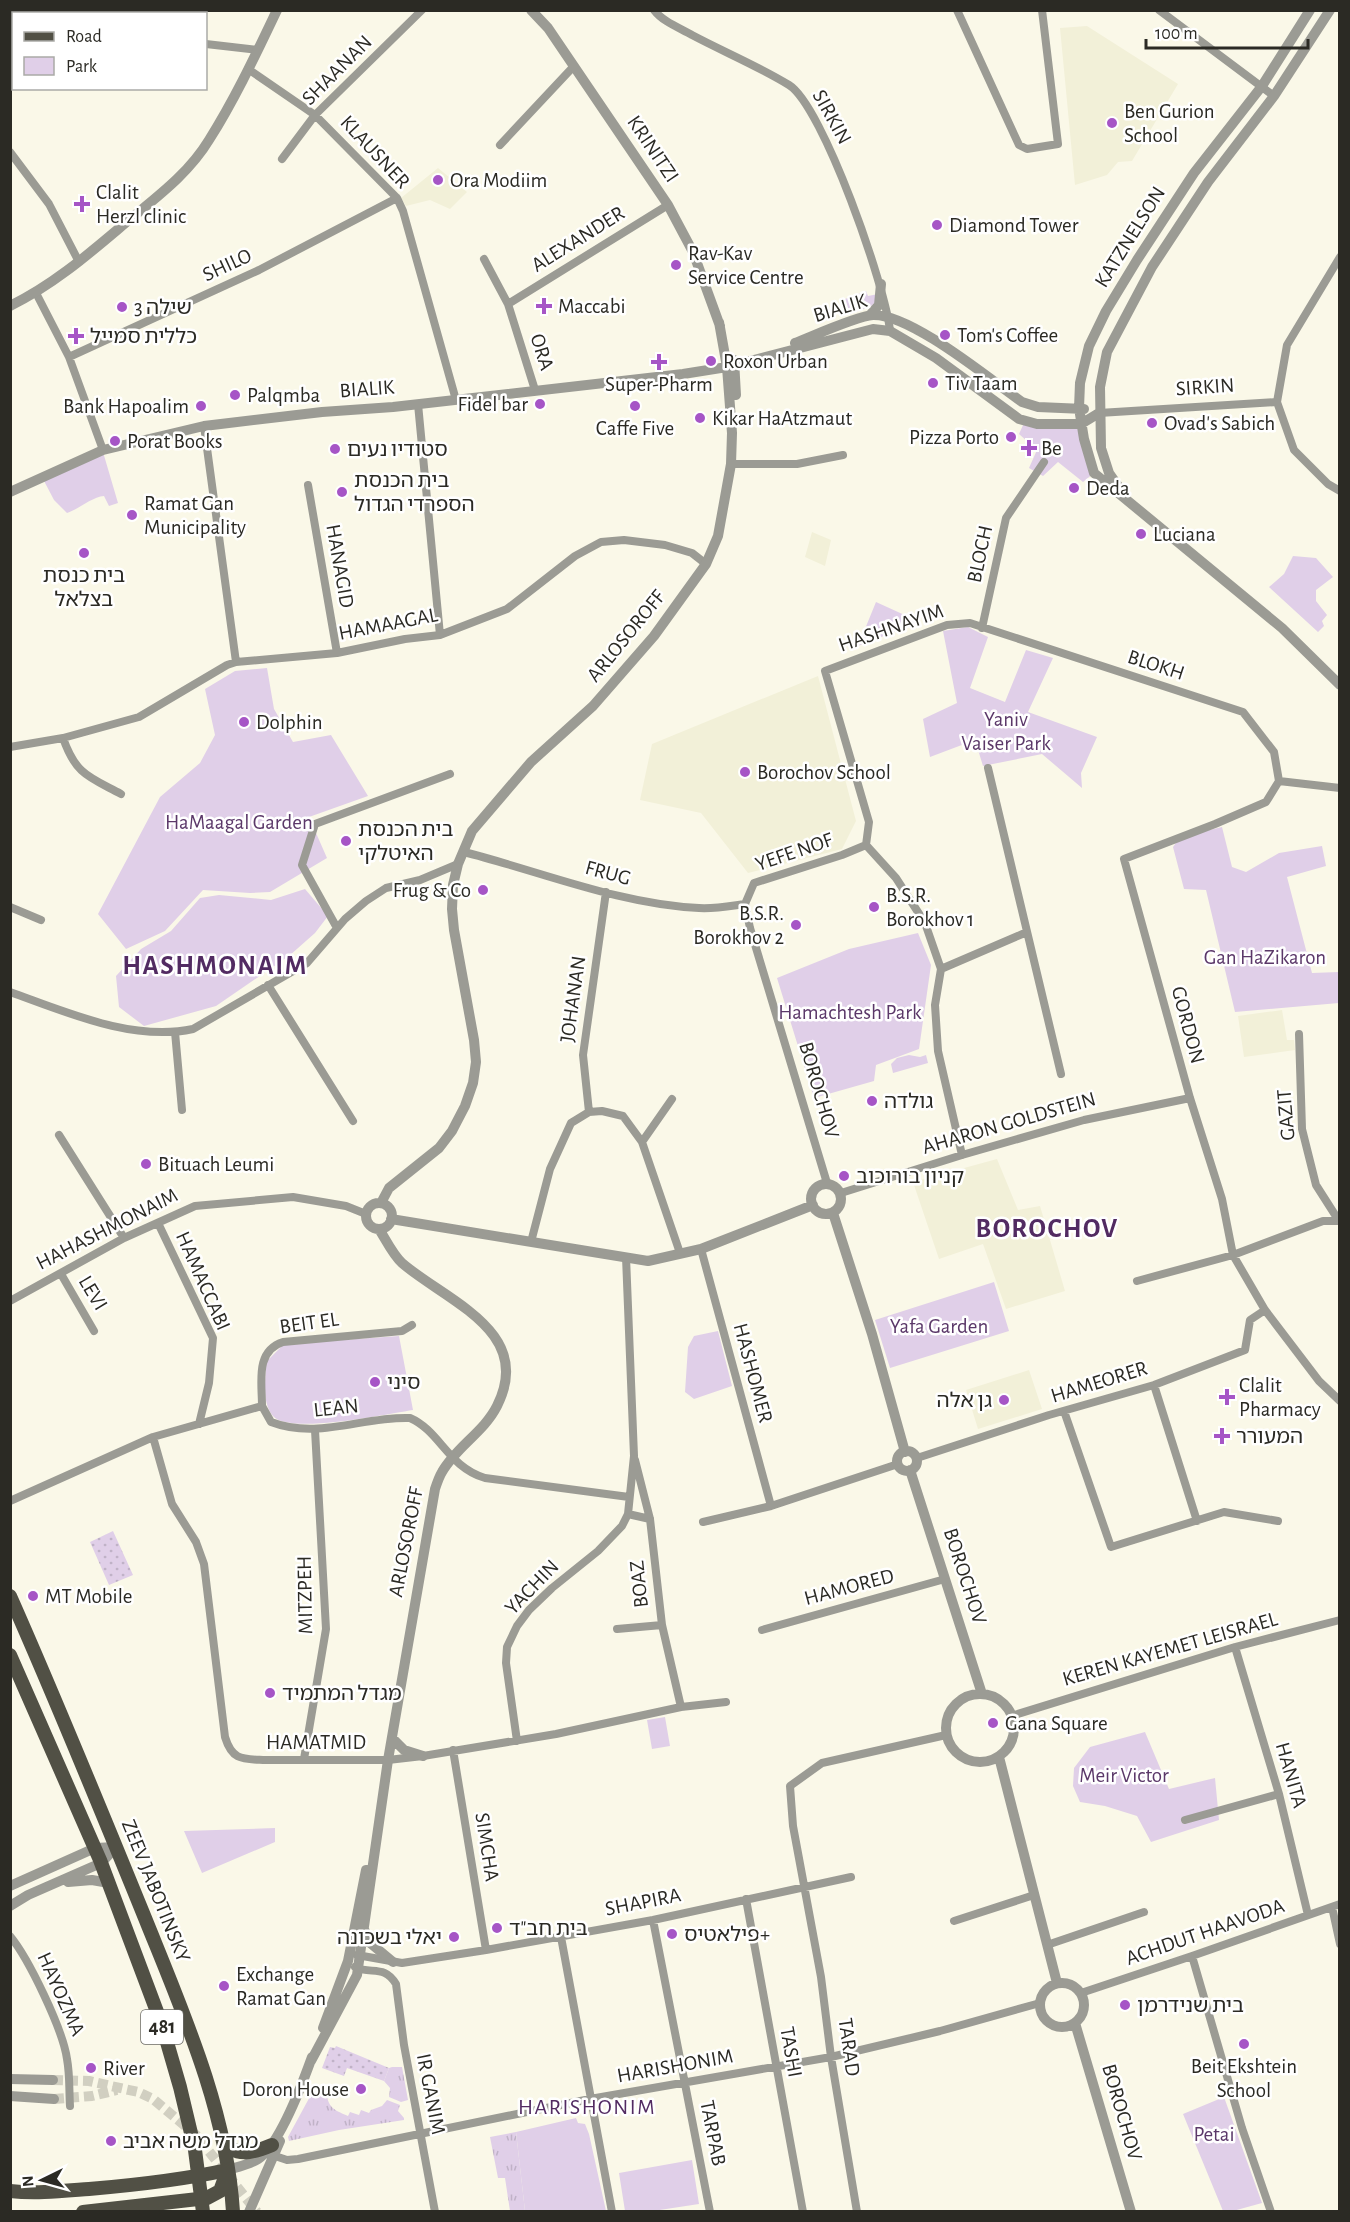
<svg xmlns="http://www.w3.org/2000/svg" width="1350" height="2222" font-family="'Alegreya Sans','Noto Sans Hebrew',sans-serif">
<defs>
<pattern id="grass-tufts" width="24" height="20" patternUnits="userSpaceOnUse" patternTransform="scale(1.5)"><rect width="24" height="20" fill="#e0cfe8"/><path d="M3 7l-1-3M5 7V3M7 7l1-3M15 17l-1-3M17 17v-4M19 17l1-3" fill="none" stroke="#c0b2c7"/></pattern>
<pattern id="garden-dots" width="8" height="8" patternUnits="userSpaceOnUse" patternTransform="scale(1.5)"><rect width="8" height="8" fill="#e0cfe8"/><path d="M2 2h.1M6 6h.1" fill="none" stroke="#c0b2c7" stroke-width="1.8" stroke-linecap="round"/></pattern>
</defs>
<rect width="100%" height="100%" fill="#faf8e8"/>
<path fill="#f2f0d8" d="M1087,26l91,58 -46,77 -14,1 -11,13 -32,10 -15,-157z
M438,168l29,24 -17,17 -20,-9 -24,6 -5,-8z
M812,532l19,8 -6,26 -20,-9z
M818,676l38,145 -14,28 -94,24 -47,-60 -61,-13 12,-56z
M1282,1010l5,30h7l1,10 -51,7 -6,-41z
M997,1159l21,51 22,-4 25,85 -59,18 -23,-65 -44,15 -26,-77z
M1029,1370l13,39 -64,20 -12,-39z"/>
<path fill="url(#grass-tufts)" d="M392,2067h10l6,33 -7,2 -12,-5 1,-9 -6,-7 5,-13z
M313,2091l14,5c2,13 10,15 21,20l2,-4 9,3 2,-5 8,3 2,-3 11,-4 5,-6 13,5 -2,6 6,7v2l-65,10 -50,11 -1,-4z
M516,2132l9,79h-15l-5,-33h-7l-8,-41z"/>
<path fill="#e0cfe8" d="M866,291l2,5 10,-2v6l-8,7 -21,7 -4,-15z
M1024,423l57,1 13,49 -11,9 -25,-20 -15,14 -14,-8 8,-18 -18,-16z
M103,452l15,51 -9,3 -5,-10c-12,1 -25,13 -37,17l-13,-13 -11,-21z
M1293,556l23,2 17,19 -17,13v11l11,14 -5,6 2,5 -6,6 -49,-45 15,-13z
M876,602l44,20 -62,24z
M968,627l20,10 -18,51 35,14 21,-52 27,8 -25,54 69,25 -16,36 1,15 -40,-34 -59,12 -8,-26 -45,17 -7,-38 34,-16 -14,-72z
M267,668l7,41 19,33 38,-7 37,61 -59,21 18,41 -57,34 -20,1 -47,-3 -38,41 -39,18 -28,-35 62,-117 40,-34 15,-28 -10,-46 30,-18z
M1222,827l10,40 14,5 33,-19 43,-7 4,20 -39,11 25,96 27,-1v31l-104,9 -29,-122 -22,-1 -11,-42 7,-10z
M305,889l23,27 -13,17 -26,23 -73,50 -72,20 -25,-19 -3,-31 25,-27 30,-18 29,-33 19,-3 52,5z
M918,933l13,32 -12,84 -43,16 -2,16 -60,17 -37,-120 72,-29z
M909,1055l11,2 6,-2 2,8 -35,10 -2,-9 6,-6z
M994,1282l15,49 -119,37 -15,-48z
M718,1331l14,55 -38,13 -9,-7 3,-45 6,-11z
M399,1336l14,74c-26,4 -124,25 -140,6 -12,-14 -7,-38 -7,-54l18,-18z
M665,1717l5,29 -18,3 -5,-29z
M1145,1732l24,57 46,-11 4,42 -68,22 -14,-26 -32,-10 -25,-4 -7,-16 1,-18 16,-21z
M275,1828v14l-73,31 -18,-42z
M1224,2097l38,106 -29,8h-10l-40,-97z
M576,2118l2,5 7,1 4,10 17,77h-81l-9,-79z
M692,2160l7,44 -46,7h-28l-6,-38z"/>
<path fill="url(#garden-dots)" d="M113,1531l20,44 -24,10 -19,-43z
M336,2046l53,22 -5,13 -37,-13 -3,8 -22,-8 8,-21 5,1z"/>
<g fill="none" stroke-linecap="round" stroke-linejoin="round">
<path stroke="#d1cfc1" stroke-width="10" stroke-dasharray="10 5" stroke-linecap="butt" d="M53,2080l36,1 49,11 15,7 43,36 61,77
M54,2099l38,-3 25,-6"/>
<path stroke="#9b9b94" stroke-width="8" d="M654,10c9,12 26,18 38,25 32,17 66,31 97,50 34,21 97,203 101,246
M957,10l62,135 8,4 31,-5 -16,-134
M1159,10l115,86
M10,23h4
M206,44l52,6
M10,69l4,-29
M248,69l67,46 82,83 6,13 53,189
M500,145l74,-79
M10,152l39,52 30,58
M282,159l33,-44 107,-105
M1340,257l-53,88 -10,57 17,48 34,34 12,7
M484,259l24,45 27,86
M36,293l33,64 34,93
M508,304l160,-99
M69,357l190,-87 138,-72
M418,404l22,231
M1099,413l178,-11
M204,426l32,236
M731,464h66l46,-9
M308,485l29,168
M982,628l24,-110 38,-56
M63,738c13,37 26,39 58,56
M10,747l53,-9 76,-21 88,-52 9,-3 101,-9 68,-14 35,-4 67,-26 68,-53 26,-14 23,-2 41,5 27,8 14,11
M988,768l73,306
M1279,781l-13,21 -51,22 -91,35 66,239 32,101 11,56 32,55 54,71 21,20
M1279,781l61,7
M866,845l3,-23 -44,-151 122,-46 23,-2 273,89 31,40 5,29
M866,845l30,33 29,45 16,46 -6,36 3,46 24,104
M464,852c75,19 158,53 235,56 16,1 31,-2 46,-4
M10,907l31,13
M337,928l-35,-63 13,-41 135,-50
M941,969l86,-37
M268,985l85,136
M10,992c56,20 123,50 183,37l114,-66 38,-44 21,-18 20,-13 34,-8 38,-16
M175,1032l7,78
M1299,1034l3,95 14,56 23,36
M589,1112l-6,-57 23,-163
M59,1135l65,103
M642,1142l30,-43
M827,1183l-77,-255 -5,-24 9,-21 88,-28 24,-10
M841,1193l121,-38 122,-35 106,-22
M158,1223l55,115 -4,45 -10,41
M531,1242l19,-73 21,-46 18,-11 13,-1 21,5 19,26 38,111
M701,1249l70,257
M61,1274l33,57
M1137,1281l96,-26 90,-34h17
M10,1301l114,-63 71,-32 98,-9 53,9 20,8
M1154,1385l43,136
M262,1406c0,-24 -7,-55 21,-64l119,-11 10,-6
M1064,1411l47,136 113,-35 54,9
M153,1437l19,67 24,38 8,22 21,173c7,23 17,22 38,23h125l35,-4 133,-22 125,-27 45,-5
M917,1458l132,-43 105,-30 91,-35 5,-30 15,-10
M635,1460l15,59 12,106 19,82
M10,1501l143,-64 109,-31 9,16c47,18 92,-6 139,-4 30,13 38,49 75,60l144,19
M628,1514l22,5
M703,1522l68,-16 127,-42
M617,1629l45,-4
M762,1630l183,-51
M1235,1647l44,147 29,121
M1011,1716l224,-69 105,-27
M517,1741l-11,-78 1,-16 10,-21 12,-16 23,-22 46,-37 24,-25 6,-12 6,-58 -8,-199
M453,1750l33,200
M304,1759l22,-130 -11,-199
M1185,1820l94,-26
M746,1899l57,313
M1332,1907l8,37
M653,1920l57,292
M954,1921l80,-26
M10,1936c19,23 53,94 57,123 3,16 2,32 3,47
M561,1937l51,275
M1047,1945l97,-33
M357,1955l45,8 84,-13 167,-30 198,-43
M1192,1956l50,172 29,84
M355,1967c16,8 29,-3 41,17l8,61 31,167
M1081,1993l111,-37 148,-52
M275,2156l12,4 11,-1 292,-60 241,-42 109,-26 100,-28
M857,2212l-26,-155 -10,-80 -28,-151 -3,-40 32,-23 124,-28"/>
<path stroke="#9b9b94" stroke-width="10" d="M531,10l17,18 120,177 25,47 27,74
M1310,10l-48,76 -68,87 -57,87 -31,51 -17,35 -9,37 -1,25 5,31 10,34 188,155 58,57
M10,306c45,-22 81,-54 119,-86 29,-24 60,-47 80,-80 26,-41 47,-86 68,-130
M870,315l9,-10 2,-21
M795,343c18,-7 62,-27 78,-28 38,-1 115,63 149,87l16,5 46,2
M734,360l2,35
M10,492l93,-42 101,-24 118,-14 71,-5 290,-33 44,-7 146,-38 17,2 46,27 83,61 18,5h44l18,-11
M1123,493l-14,-20 -8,-25 -1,-61 7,-35 45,-85 56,-85 66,-86 56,-86
M811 1199a15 15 0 1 1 30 0a15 15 0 1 1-30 0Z
M366 1216a13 13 0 1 1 26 0a13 13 0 1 1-26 0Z
M381,1203l8,-15 50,-40 13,-17 13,-25 8,-23 3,-21 -2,-22 -20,-110 -2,-21 1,-24 5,-21 14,-33 59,-69 62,-56 61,-70 52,-72 12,-28 13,-72 1,-31 -5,-66 -8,-45
M833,1213l39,121 33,118
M391,1219l257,42 53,-12 112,-44
M897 1461a10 10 0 1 1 20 0a10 10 0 1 1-20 0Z
M910,1470l72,224
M946 1728a34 34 0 1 1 68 0a34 34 0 1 1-68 0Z
M392,1738l12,12 19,6
M999,1757l58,226
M68,1882l24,-2 17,3
M10,1886l85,-38 21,-1
M10,1906l18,-11 73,-32 15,-16
M364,1929l5,13 24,20
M1040 2005a22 22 0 1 1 44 0a22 22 0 1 1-44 0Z
M1075,2023l56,189
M323,2028l25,-67 18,-91
M311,2061l46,-86 31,-215 47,-271c2,-6 4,-12 7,-17 14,-25 42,-40 55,-66 38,-75 -51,-105 -95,-143 -9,-8 -16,-23 -23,-34
M10,2079l43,1
M10,2096l44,3
M227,2170c11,-3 22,-5 31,-11 22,-14 45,-77 54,-102
M249,2212l31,-71"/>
<path stroke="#515045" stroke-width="14" d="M10,1596c47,106 91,214 135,322 37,92 82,193 88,294
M10,1655l90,205 62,165 18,62 15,63 8,62
M222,2138c12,21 31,15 50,7
M10,2191c26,3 53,0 79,-2 47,-4 93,-9 138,-19
M83,2212l124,-14 13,-7 7,-19"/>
</g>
<g fill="#a655c6" stroke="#fff" stroke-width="2">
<circle cx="1112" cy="123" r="6"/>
<circle cx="438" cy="180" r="6"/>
<path d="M79 195h6v6h6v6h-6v6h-6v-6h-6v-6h6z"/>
<circle cx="937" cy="225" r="6"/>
<circle cx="676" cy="265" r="6"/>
<path d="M541 297h6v6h6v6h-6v6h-6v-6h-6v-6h6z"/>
<circle cx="122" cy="307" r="6"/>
<circle cx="945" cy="335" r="6"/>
<path d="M73 327h6v6h6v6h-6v6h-6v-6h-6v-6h6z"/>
<circle cx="711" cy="361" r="6"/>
<path d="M656 353h6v6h6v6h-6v6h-6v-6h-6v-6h6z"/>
<circle cx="933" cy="383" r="6"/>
<circle cx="235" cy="395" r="6"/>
<circle cx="540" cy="404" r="6"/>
<circle cx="201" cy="406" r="6"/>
<circle cx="635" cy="406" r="6"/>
<circle cx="700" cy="418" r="6"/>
<circle cx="1152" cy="423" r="6"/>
<circle cx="1011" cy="437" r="6"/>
<circle cx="115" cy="441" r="6"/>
<path d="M1026 439h6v6h6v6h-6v6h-6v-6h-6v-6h6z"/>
<circle cx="335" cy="449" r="6"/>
<circle cx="1074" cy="488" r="6"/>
<circle cx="342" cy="492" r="6"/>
<circle cx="132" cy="515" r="6"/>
<circle cx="1141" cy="534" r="6"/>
<circle cx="84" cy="553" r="6"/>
<circle cx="244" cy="722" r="6"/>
<circle cx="745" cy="772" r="6"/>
<circle cx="346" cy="841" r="6"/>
<circle cx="483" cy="890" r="6"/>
<circle cx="874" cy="907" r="6"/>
<circle cx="796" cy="925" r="6"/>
<circle cx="872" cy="1101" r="6"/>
<circle cx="146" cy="1164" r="6"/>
<circle cx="844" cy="1176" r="6"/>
<circle cx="375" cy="1382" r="6"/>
<path d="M1224 1388h6v6h6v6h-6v6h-6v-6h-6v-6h6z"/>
<circle cx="1004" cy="1400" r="6"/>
<path d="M1219 1427h6v6h6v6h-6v6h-6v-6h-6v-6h6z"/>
<circle cx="33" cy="1596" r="6"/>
<circle cx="270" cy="1693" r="6"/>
<circle cx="993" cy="1723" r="6"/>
<circle cx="497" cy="1928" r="6"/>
<circle cx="672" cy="1934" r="6"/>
<circle cx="454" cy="1937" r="6"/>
<circle cx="224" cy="1986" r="6"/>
<circle cx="1125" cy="2005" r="6"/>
<circle cx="1244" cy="2044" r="6"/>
<circle cx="91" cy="2068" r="6"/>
<circle cx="361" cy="2089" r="6"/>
<circle cx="111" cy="2141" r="6"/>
</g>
<g text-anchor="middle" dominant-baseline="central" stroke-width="5" stroke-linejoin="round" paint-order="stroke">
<rect fill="#fff" stroke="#6b6a66" stroke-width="1.5" x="141" y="2010" width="42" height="34" rx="4.5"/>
<g font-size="20" font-weight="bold" fill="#2b2a24">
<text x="162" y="2027">481</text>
</g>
<g font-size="21" fill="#2b2a24" stroke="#fff">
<text transform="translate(337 70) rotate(-45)">SHAANAN</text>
<text transform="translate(832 117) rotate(61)">SIRKIN</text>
<text transform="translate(653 149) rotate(56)">KRINITZI</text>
<text transform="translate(375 152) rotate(47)">KLAUSNER</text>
<text transform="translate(1130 237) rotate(-58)">KATZNELSON</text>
<text transform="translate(578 239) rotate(-32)">ALEXANDER</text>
<text transform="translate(227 265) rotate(-25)">SHILO</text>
<text transform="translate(840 308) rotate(-17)">BIALIK</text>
<text transform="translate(542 352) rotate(73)">ORA</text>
<text transform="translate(1205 387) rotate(-4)">SIRKIN</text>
<text transform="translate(367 389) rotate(-4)">BIALIK</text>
<text transform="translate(980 554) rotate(-78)">BLOCH</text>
<text transform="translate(340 566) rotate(80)">HANAGID</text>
<text transform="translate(388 624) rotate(-11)">HAMAAGAL</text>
<text transform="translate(891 628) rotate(-19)">HASHNAYIM</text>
<text transform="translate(626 636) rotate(-51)">ARLOSOROFF</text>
<text transform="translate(1156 665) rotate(18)">BLOKH</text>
<text transform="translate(794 852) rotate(-19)">YEFE NOF</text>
<text transform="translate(608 873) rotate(15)">FRUG</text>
<text transform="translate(573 999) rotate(-82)">JOHANAN</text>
<text transform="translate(1188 1025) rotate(75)">GORDON</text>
<text transform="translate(819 1090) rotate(74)">BOROCHOV</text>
<text transform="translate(1286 1115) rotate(-95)">GAZIT</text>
<text transform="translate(1009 1123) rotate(-16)">AHARON GOLDSTEIN</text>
<text transform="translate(107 1229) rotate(-27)">HAHASHMONAIM</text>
<text transform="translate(203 1281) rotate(66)">HAMACCABI</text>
<text transform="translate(93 1293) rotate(59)">LEVI</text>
<text transform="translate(309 1323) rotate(-8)">BEIT EL</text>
<text transform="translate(753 1373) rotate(75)">HASHOMER</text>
<text transform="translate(1099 1382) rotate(-17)">HAMEORER</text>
<text transform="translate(336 1408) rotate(-6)">LEAN</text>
<text transform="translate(406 1542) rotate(-79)">ARLOSOROFF</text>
<text transform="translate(965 1576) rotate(72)">BOROCHOV</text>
<text transform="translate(639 1584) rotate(-96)">BOAZ</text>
<text transform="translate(532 1587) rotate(-46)">YACHIN</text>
<text transform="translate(849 1587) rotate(-15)">HAMORED</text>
<text transform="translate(305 1595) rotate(-91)">MITZPEH</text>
<text transform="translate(1170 1649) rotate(-16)">KEREN KAYEMET LEISRAEL</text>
<text x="316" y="1742">HAMATMID</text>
<text transform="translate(1291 1775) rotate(74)">HANITA</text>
<text transform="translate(487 1847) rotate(81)">SIMCHA</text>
<text transform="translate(156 1891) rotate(68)">ZEEV JABOTINSKY</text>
<text transform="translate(643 1902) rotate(-11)">SHAPIRA</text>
<text transform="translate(1205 1932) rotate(-19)">ACHDUT HAAVODA</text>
<text transform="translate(61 1994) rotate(66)">HAYOZMA</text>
<text transform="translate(849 2047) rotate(82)">TARAD</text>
<text transform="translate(791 2052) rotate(80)">TASHI</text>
<text transform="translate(675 2066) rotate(-10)">HARISHONIM</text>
<text transform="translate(431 2094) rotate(79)">IR GANIM</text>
<text transform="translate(1122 2112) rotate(74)">BOROCHOV</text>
<text transform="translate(713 2133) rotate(79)">TARPAB</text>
</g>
<g font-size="21" fill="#2b2a24" stroke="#fff" text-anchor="start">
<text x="1124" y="111">Ben Gurion<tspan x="1124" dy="24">School</tspan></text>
<text x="450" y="180">Ora Modiim</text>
<text x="96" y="192">Clalit<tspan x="96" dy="24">Herzl clinic</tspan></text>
<text x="949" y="225">Diamond Tower</text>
<text x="688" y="253">Rav-Kav<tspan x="688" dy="24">Service Centre</tspan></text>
<text x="558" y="306">Maccabi</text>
<text x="134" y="307">שילה 3</text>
<text x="957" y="335">Tom's Coffee</text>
<text x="90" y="336">כללית סמייל</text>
<text x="723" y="361">Roxon Urban</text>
<text x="945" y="383">Tiv Taam</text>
<text x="659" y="384" text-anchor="middle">Super-Pharm</text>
<text x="247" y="395">Palqmba</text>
<text x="528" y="404" text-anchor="end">Fidel bar</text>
<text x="189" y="406" text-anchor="end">Bank Hapoalim</text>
<text x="712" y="418">Kikar HaAtzmaut</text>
<text x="1164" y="423">Ovad's Sabich</text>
<text x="635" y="428" text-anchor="middle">Caffe Five</text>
<text x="999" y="437" text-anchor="end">Pizza Porto</text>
<text x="127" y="441">Porat Books</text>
<text x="1041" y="448">Be</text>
<text x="347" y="449">סטודיו נעים</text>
<text x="354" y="480">בית הכנסת<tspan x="354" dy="24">הספרדי הגדול</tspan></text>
<text x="1086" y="488">Deda</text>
<text x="144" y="503">Ramat Gan<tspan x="144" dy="24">Municipality</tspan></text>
<text x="1153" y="534">Luciana</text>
<text x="84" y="575" text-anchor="middle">בית כנסת<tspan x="84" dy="24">בצלאל</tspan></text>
<text x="256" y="722">Dolphin</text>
<text x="757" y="772">Borochov School</text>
<text x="358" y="829">בית הכנסת<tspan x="358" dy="24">האיטלקי</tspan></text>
<text x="471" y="890" text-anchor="end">Frug &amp; Co</text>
<text x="886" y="895">B.S.R.<tspan x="886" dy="24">Borokhov 1</tspan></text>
<text x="784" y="913" text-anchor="end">B.S.R.<tspan x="784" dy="24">Borokhov 2</tspan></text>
<text x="884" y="1101">גולדה</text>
<text x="158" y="1164">Bituach Leumi</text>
<text x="856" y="1176">קניון בורוכוב</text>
<text x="387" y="1382">סיני</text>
<text x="1239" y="1385">Clalit<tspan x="1239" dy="24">Pharmacy</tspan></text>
<text x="992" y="1400" text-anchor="end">גן אלה</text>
<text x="1236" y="1436">המעורר</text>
<text x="45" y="1596">MT Mobile</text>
<text x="282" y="1693">מגדל המתמיד</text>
<text x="1005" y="1723">Gana Square</text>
<text x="509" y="1928">בית חב"ד</text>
<text x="684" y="1934">פילאטיס+</text>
<text x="442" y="1937" text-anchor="end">יאלי בשכונה</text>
<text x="236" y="1974">Exchange<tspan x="236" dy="24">Ramat Gan</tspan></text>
<text x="1137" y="2005">בית שנידרמן</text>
<text x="1244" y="2066" text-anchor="middle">Beit Ekshtein<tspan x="1244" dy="24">School</tspan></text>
<text x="103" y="2068">River</text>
<text x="349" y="2089" text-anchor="end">Doron House</text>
<text x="123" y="2141">מגדל משה אביב</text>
</g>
<g font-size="21" fill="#5b3869" stroke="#fff">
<text x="1006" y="719">Yaniv<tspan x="1006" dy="24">Vaiser Park</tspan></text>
<text x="239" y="822">HaMaagal Garden</text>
<text x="1265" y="957">Gan HaZikaron</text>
<text x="850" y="1012">Hamachtesh Park</text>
<text x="939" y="1326">Yafa Garden</text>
<text x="1124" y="1775">Meir Victor</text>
<text x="1214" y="2134">Petai</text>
</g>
<g font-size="22" letter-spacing="1.5" fill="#522b62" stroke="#fff">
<text x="587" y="2107">HARISHONIM</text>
</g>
<g font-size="27" font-weight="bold" letter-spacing="1.5" fill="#522b62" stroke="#fff">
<text x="215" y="965">HASHMONAIM</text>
<text x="1047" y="1228">BOROCHOV</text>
</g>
</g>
<rect width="1350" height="2222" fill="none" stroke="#2b2a24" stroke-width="24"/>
<rect x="12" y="12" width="195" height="78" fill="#ffffff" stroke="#aaaaa7" stroke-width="1.5"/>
<rect x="24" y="32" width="30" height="9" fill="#515045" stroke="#aaaaa7" stroke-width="1.5"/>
<text x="66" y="42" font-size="18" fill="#2b2a24">Road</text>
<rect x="24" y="57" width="30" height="18" fill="#e0cfe8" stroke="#aaaaa7" stroke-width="1.5"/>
<text x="66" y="72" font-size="18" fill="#2b2a24">Park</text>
<g transform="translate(42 2180) rotate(265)" stroke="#ffffff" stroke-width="4.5" paint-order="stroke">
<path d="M0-4.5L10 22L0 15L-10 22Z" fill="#2b2a24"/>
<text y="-9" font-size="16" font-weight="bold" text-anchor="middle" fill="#2b2a24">N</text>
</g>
<path d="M1146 39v9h162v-9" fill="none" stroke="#2b2a24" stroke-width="3"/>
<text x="1155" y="39" font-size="18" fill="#2b2a24" stroke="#ffffff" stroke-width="4.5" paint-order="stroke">100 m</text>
</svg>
